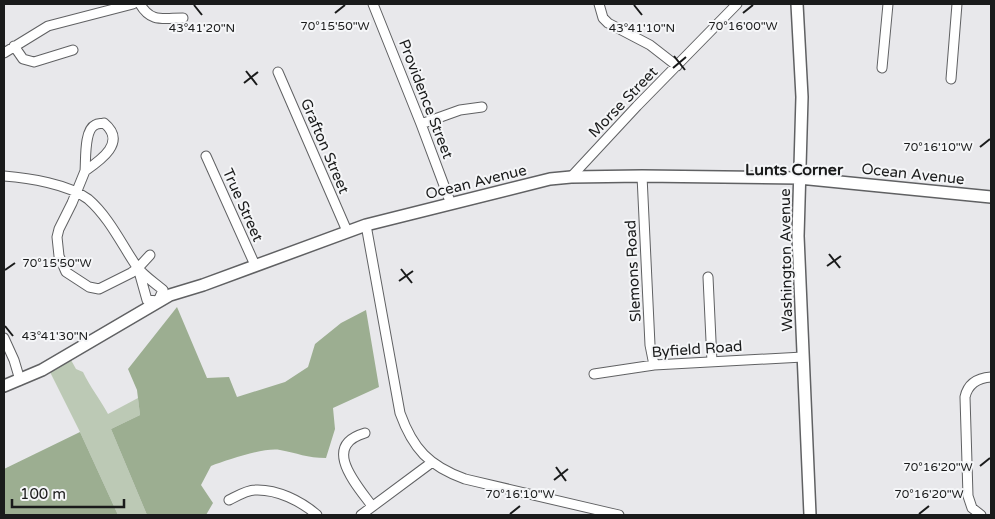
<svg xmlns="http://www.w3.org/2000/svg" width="995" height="519" font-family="'Varela Round',sans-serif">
<rect width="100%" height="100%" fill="#e8e8eb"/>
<path fill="#bcc9b5" d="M71,360l5,9 7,3c7,15 17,27 25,42l30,-16 2,17 -29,14 36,86h-29l-38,-83 -30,-60z"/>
<path fill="#9cae91" d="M177,307l30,71 22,-1 8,20 48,-15 23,-15 7,-23 26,-21 25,-13 13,77 -46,21 2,21 -9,29c-19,0 -29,-5 -46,-8 -15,-3 -53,10 -69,16l-10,19 12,18 -7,12h-59l-36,-86 29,-14 -3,-25 -9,-21z
M80,432l38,83h-114v-46z"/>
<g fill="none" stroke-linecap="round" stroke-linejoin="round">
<defs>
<path id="minor" d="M140,4c11,19 23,14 43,14
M373,4l48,120 30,80
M599,4l4,14 5,5 42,22 27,21
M14,46l9,13 11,3 39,-12
M4,53l44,-27 85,-22
M882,68l6,-64
M278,72l69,159
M951,79l6,-75
M104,123c23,19 -3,37 -19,48 1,-11 -1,-41 10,-46 3,-2 6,-1 9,-2z
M421,124l39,-14 22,-3
M206,156l49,109
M85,171l-13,32 -13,26 -2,8 2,19 7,16 23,15 10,2 32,-16 7,-5 12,-13
M4,176c25,2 64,8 84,23 21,18 34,46 49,68 7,9 18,16 26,23l-5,11 -11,-1 -9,-32
M642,176l8,169 4,20
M571,177l66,-71 100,-102
M366,225l34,188c13,36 29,53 65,66l154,36
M708,277l4,85
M4,338l10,22 6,20
M594,374l60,-9 149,-8
M365,433c-44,13 -9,51 7,73
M229,500c8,-4 18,-10 26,-10 22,-1 46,11 62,25
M361,515l70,-52
M981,515l-9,-7 -4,-12 -3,-99c3,-14 13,-19 26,-20"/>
<path id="major" d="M797,4l5,93 -4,139 12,279
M4,386l38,-16 128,-75 33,-10 163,-60 184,-46 21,-2 71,-1 157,2 192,19"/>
</defs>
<use href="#minor" stroke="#606163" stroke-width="11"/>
<use href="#major" stroke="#606163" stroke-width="14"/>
<use href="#minor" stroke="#fff" stroke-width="9"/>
<use href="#major" stroke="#fff" stroke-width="11"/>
</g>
<path fill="none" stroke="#1a1b1b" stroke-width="2" d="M194,5l8,10M634,5l8,10M335,13l10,-8M743,13l10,-8M674,56l11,14M673,68l13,-11M246,71l11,14M244,83l14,-11M980,147l10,-8M829,254l11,14M827,266l14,-10M401,269l11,14M5,270l10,-7M399,281l14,-10M5,326l8,10M980,466l10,-8M556,467l10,14M554,480l14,-11M510,514l10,-8M919,514l10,-8"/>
<g text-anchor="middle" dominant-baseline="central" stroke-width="4" stroke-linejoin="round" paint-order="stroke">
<g font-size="15" fill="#1a1b1b" stroke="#f5f6f8">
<text transform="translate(426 99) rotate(69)">Providence Street</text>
<text transform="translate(623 102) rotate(-46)">Morse Street</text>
<text transform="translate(325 146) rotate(67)">Grafton Street</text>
<text transform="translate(913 174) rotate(6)">Ocean Avenue</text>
<text transform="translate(476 182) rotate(-14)">Ocean Avenue</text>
<text transform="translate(243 205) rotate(66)">True Street</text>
<text transform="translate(786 260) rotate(-91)">Washington Avenue</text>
<text transform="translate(633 271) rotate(-93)">Slemons Road</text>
<text transform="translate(697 349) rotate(-4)">Byfield Road</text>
</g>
<g font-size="16" font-weight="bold" fill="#1a1b1b" stroke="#f5f6f8">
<text x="794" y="170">Lunts Corner</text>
</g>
</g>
<g font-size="12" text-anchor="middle" fill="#1a1b1b" stroke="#f5f6f8" stroke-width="4" stroke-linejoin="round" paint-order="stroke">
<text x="335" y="30">70°15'50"W</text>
<text x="743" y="30">70°16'00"W</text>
<text x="202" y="32">43°41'20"N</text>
<text x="642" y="32">43°41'10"N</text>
<text x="938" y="151">70°16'10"W</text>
<text x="57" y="267">70°15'50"W</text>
<text x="55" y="340">43°41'30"N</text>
<text x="938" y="471">70°16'20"W</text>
<text x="520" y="498">70°16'10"W</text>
<text x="929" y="498">70°16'20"W</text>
</g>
<rect width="995" height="519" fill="none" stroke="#1a1b1b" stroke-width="10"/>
<path d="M12 499v8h112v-8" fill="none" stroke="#1a1b1b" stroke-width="2.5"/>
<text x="20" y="499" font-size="15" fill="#1a1b1b" stroke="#f5f6f8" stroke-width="4" paint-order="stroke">100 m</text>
</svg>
